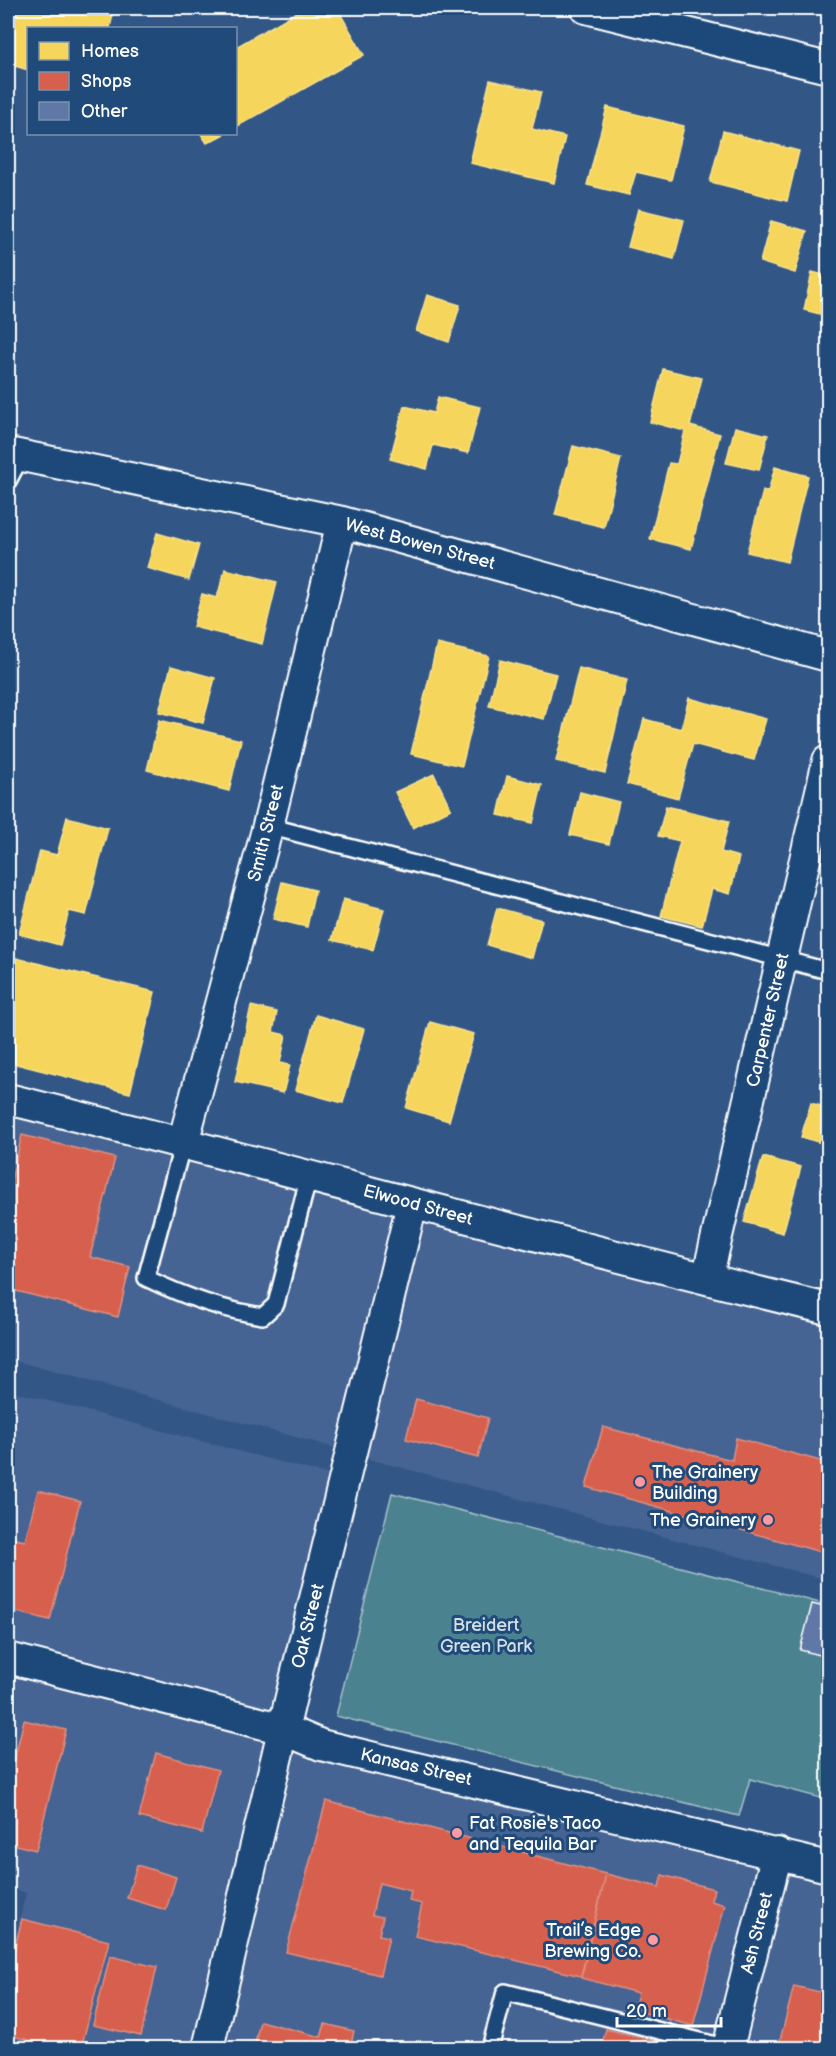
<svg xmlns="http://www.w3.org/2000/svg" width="836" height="2056" font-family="'Balsamiq Sans',sans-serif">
<rect width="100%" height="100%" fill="#325787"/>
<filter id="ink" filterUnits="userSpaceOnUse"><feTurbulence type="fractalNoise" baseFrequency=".0167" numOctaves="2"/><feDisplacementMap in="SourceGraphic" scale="12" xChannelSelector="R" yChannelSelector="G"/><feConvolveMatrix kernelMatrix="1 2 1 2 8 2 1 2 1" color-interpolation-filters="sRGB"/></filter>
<g filter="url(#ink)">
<path fill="#446493" d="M8,1104l399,104 -60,243 -339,-92z
M416,1211l412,103v266l-471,-124z
M8,1390l333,88 -62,245 -271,-71z
M8,1664l268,68 -73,316h-195v-78l18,-77 -18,-6z
M290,1736l538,141v171h-612z"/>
<path fill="#4c8290" stroke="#a6c0c8" stroke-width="1.5" d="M392,1493l436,112v195l-78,-21 -11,37 -403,-100z"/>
<path fill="#f6d55c" stroke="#f9e28d" stroke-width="1.5" d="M8,8h80l25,6 -3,14h-82v42l-20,-6z
M304,8h33l27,47 -128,72v-80z
M490,80l51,12 -9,37 33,8 -11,46 -84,-20z
M607,107l77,19 -13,54 -35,-8 -7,23 -42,-10z
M723,131l76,20 -12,50 -77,-19z
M201,134h23l-17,9z
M638,209l46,11 -10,39 -46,-12z
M771,221l36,10 -12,42 -35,-11z
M812,272l16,4v40l-24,-6z
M427,295l33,10 -11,37 -33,-11z
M663,369l39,9 -12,48 30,8 -29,115 -41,-10 19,-76 8,1 8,-33 -35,-9z
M438,397l42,10 -12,46 -35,-8 -6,24 -37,-10 14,-53 30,7z
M735,427l33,8 -9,35 -33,-7z
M573,446l48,12 -17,69 -49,-12z
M775,467l33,9 -21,86 -40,-10 16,-61 5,1z
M157,533l42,12 -10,35 -42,-12z
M225,569l52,13 -15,62 -69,-17 9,-33 15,4z
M437,644l52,12 -27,110 -51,-12z
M500,660l56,14 -12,45 -55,-13z
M171,666l44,12 -12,45 -44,-11z
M579,668l48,12 -22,93 -49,-12z
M689,698l77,21 -12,41 -61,-16 -15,54 -51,-14 17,-65 37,10z
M159,720l82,20 -12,51 -82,-21z
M434,774l17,35 -38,19 -18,-36z
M507,776l35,9 -9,38 -35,-8z
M580,792l39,10 -10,42 -39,-9z
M666,806l63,15 -8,31 18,5 -9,37 -18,-5 -10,37 -41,-10 19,-75 -22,-5z
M67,817l41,11 -22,87 -17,-4 -9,34 -41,-11 21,-83 17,4z
M282,882l33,8 -8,37 -34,-8z
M343,899l41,10 -11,41 -41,-10z
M497,908l45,12 -10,38 -45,-13z
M8,956l147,36 -25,101 -122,-31z
M251,1006l26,6 -4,20 13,3 -6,28 10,2 -7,28 -48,-11z
M316,1015l48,14 -21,74 -48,-13z
M430,1022l44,12 -25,87 -43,-13z
M811,1103l17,5v37l-27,-8z
M763,1157l38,10 -18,66 -39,-11z"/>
<path fill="#d6604d" stroke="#e29082" stroke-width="1.5" d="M22,1135l93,23 -25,99 40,10 -12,50 -110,-28v-96z
M416,1399l72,19 -10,40 -72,-19z
M603,1427l129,33 4,-22 92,25v91l-242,-67z
M38,1490l42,11 -30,119 -42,-10v-73l17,4z
M24,1720l42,10 -30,120 -28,-7v-58z
M156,1753l62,17 -16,63 -63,-16z
M326,1801l280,73 -25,102 -166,-40 7,-32 -13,-3 2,-10 -32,-8 -7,32 11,2 -4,18 10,2 -9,38 -94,-23z
M137,1865l39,12 -10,33 -39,-12z
M606,1874l53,13 3,-12 52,14 -3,12 14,4 -32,121 -59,-16 4,-17 -57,-15z
M22,1919l87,22 -28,107h-20l-53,-13v-61z
M110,1956l47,11 -16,69 -48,-11z
M794,1986l34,8v54h-50z
M260,2021l61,16 4,-13 29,7 -4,17h-96z
M606,2029l69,17 -1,2h-73z"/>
<path fill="#6078a7" stroke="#fff" stroke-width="1.5" d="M812,1604l16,4v49l-28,-7z"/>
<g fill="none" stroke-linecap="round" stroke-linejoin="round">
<defs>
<path id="service" d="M8,481l14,-26
M268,826l560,145
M183,1143l-37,135c37,18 76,32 117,38l13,-12 33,-128
M490,2048l15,-56 223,56"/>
<path id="minor" d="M586,8l242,60
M8,453l334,69 486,134
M8,1099c274,68 546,144 820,210
M183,1143l85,-317 74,-304
M707,1279l121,-518
M8,1658l275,71 38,16 507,122
M208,2048l86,-364 118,-480
M728,2048l49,-195"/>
</defs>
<use href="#service" stroke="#fff" stroke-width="20"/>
<use href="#minor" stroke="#fff" stroke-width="34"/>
<use href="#service" stroke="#1f4a7a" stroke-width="15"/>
<use href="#minor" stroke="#1f4a7a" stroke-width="30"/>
</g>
</g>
<g fill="#ff9aa2" stroke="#1f4a7a" stroke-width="2">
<circle cx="640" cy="1482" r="6"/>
<circle cx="768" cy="1520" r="6"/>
<circle cx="457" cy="1833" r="6"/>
<circle cx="653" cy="1940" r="6"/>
</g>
<g text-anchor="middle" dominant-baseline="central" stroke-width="6" stroke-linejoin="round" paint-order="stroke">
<g font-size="18" fill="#fff" stroke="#1f4a7a">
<text transform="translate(420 544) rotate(15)">West Bowen Street</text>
<text transform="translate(266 833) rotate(-76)">Smith Street</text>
<text transform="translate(768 1020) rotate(-77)">Carpenter Street</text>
<text transform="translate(418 1205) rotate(15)">Elwood Street</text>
<text transform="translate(308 1626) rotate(-76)">Oak Street</text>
<text transform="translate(416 1767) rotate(13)">Kansas Street</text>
<text transform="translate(757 1933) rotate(-76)">Ash Street</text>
</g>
<g font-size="18" fill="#fff" stroke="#1f4a7a" text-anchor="start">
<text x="652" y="1472">The Grainery<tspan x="652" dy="21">Building</tspan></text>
<text x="756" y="1520" text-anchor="end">The Grainery</text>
<text x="469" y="1823">Fat Rosie's Taco<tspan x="469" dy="21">and Tequila Bar</tspan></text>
<text x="641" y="1930" text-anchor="end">Trail’s Edge<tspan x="641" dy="21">Brewing Co.</tspan></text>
</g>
<g font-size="18" fill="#d2e0e3" stroke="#1f4a7a">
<text x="486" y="1625">Breidert<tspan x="486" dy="21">Green Park</tspan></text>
</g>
</g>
<rect width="836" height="2056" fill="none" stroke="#1f4a7a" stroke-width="30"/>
<rect x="15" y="15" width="806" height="2026" fill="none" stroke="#fff" stroke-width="2" filter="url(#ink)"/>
<rect x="27" y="27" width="210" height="108" fill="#1f4a7a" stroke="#7992af" stroke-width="1.5"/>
<rect x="39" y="42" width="30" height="18" fill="#f6d55c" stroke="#7992af" stroke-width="1.5"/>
<text x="81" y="57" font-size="18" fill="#ffffff">Homes</text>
<rect x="39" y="72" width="30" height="18" fill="#d6604d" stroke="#7992af" stroke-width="1.5"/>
<text x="81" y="87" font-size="18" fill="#ffffff">Shops</text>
<rect x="39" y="102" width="30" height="18" fill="#6078a7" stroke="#7992af" stroke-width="1.5"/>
<text x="81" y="117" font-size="18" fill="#ffffff">Other</text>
<path d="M617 2017v9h104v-9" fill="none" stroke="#ffffff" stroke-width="3"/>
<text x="626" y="2017" font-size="18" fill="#ffffff" stroke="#1f4a7a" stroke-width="4.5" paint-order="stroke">20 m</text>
</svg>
